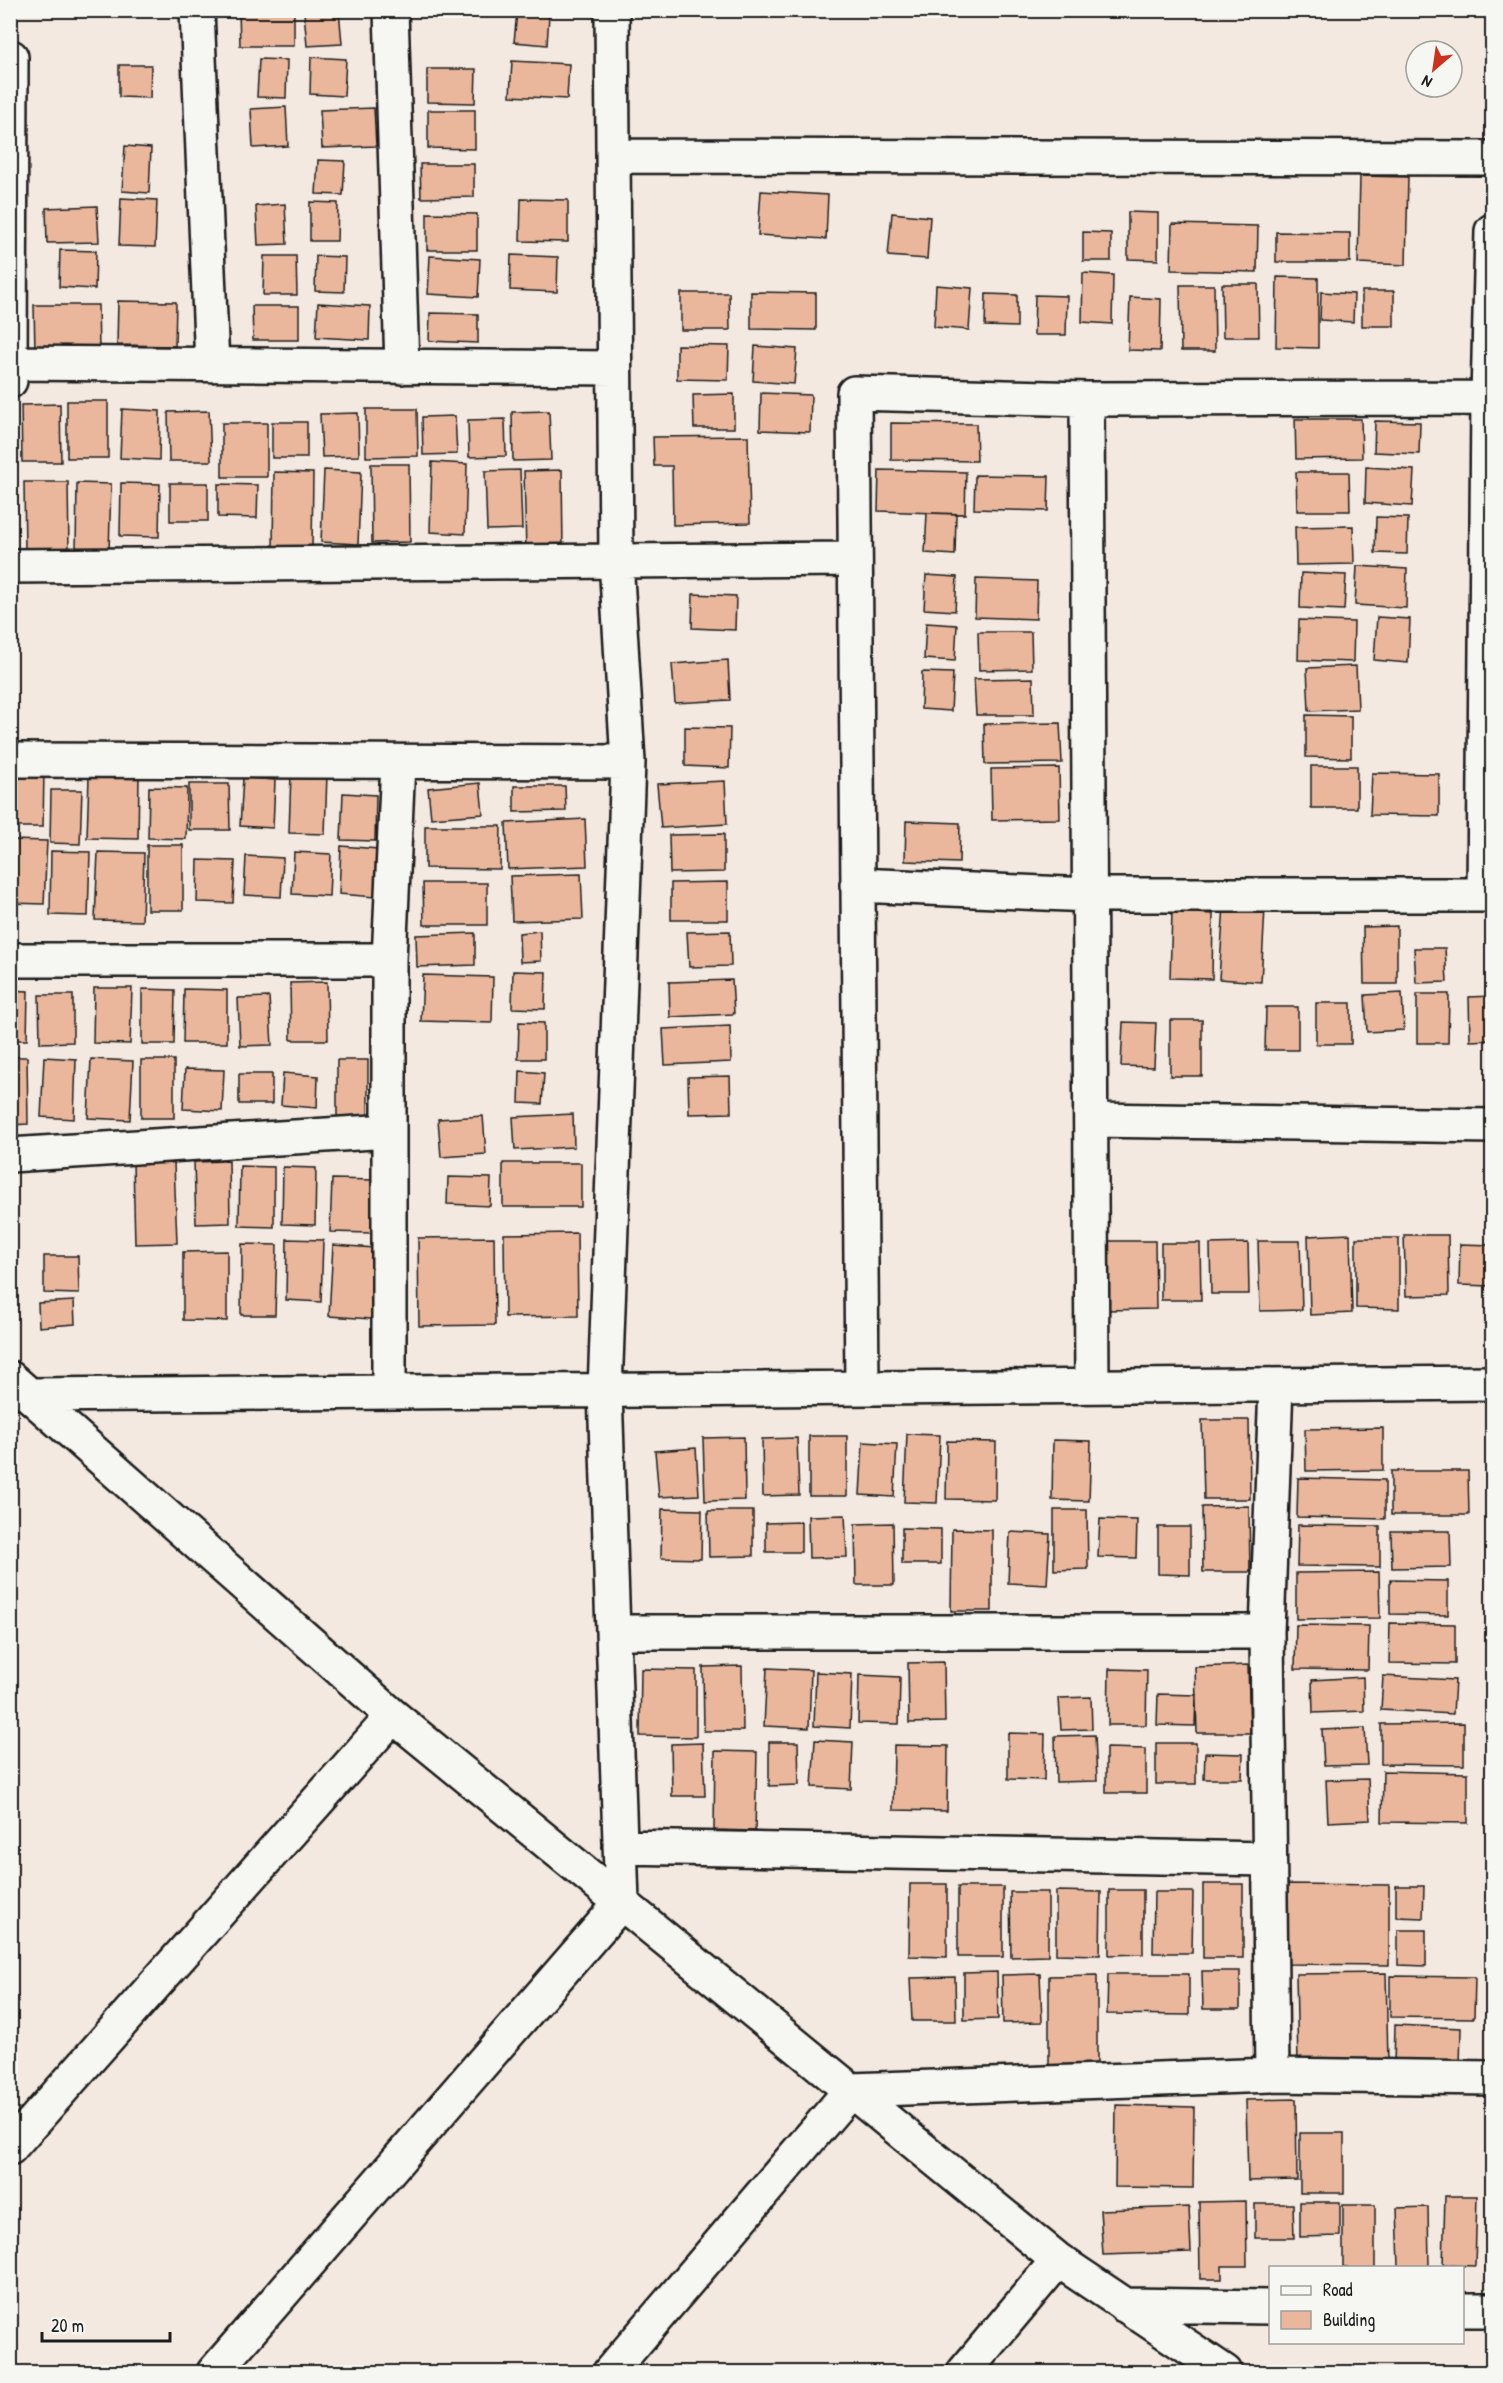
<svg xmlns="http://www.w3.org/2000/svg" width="1503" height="2383" font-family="'Patrick Hand',sans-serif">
<rect width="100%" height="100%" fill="#f4e9e1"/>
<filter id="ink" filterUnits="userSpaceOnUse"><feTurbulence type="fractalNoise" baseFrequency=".0167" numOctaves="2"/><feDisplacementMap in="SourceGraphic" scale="12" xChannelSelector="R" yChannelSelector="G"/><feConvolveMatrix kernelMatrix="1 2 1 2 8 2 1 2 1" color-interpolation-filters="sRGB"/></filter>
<g filter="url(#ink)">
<path fill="#eab79c" stroke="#1c1c1c" stroke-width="1.5" d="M239,10h55v36h-54z
M339,10l3,34 -35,2 -3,-33z
M517,12l32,3 -2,30 -33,-3z
M311,57l35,2 -2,37 -34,-2z
M259,59l28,1 -1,38 -29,-1z
M512,61l57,3 -2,35 -57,-3z
M119,65h32l-1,33 -31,-1z
M427,69h49l-1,34 -48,-1z
M286,107l2,39 -35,2 -2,-39z
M374,108l2,38 -54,2 -2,-38z
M428,110h47v39l-47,-1z
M125,146l26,2 -2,45 -27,-2z
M318,160l27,1 -2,34 -27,-1z
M420,164h54v33l-53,1z
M1360,176l48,1 -2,88 -48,-2z
M761,191l67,4 -2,44 -68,-4z
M121,198l36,2 -2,47 -36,-1z
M521,199l47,1v42l-48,-1z
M310,202l28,1 -1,38h-27z
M285,204l2,40 -29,1 -2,-39z
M97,206l2,36 -52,1 -1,-35z
M1128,212l30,1v47l-30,-1z
M427,213l50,1v36h-50z
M892,213l38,4 -3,42 -39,-3z
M1172,224l86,2 -1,46 -86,-2z
M1083,232l28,1v28h-28z
M1276,232l74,1v29h-74z
M60,250l36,1 -1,38 -36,-2z
M511,255l47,2 -1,35 -47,-2z
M264,256h32l1,39h-34z
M316,256l29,1 -1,35 -29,-1z
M430,256l50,3 -2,38 -50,-3z
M1083,273l30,2 -1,49 -30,-2z
M1277,277l41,1v70l-42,-1z
M1222,284h36l1,53h-36z
M936,285l36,3 -3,42 -35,-3z
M1180,285h34l1,66h-34z
M1362,291h32v35h-32z
M751,292l65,1v37l-65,-1z
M1321,292l33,2 -1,28 -33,-2z
M681,293h48l1,37h-49z
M986,294l31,1v32l-32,-1z
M1035,295l32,1 -1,39h-32z
M1130,297l31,2 -1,52 -32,-1z
M118,301l58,1 -1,44 -58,-1z
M318,303l52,3 -1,34 -53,-3z
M34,305h64l1,45 -64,1z
M252,306h47v34h-46z
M430,313l48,1v29l-49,-2z
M677,345l52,1 -1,34 -51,-1z
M755,346l42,3 -3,35 -41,-3z
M761,393l50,2 -1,37 -50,-2z
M734,394v34h-40l-1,-33z
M67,401h41v57h-41z
M60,404l1,58h-39l-1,-57z
M122,409l38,2 -1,49 -39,-2z
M366,409h51l1,47 -52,1z
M209,411l2,50h-42l-1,-49z
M549,411l2,49 -38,1 -1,-49z
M358,413l1,43 -37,1 -2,-43z
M455,416l2,38 -34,1 -1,-38z
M505,419l1,37 -37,1 -1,-37z
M1295,419h66l1,39 -66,1z
M1375,421l45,1 -1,32 -45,-2z
M272,422h35v36h-35z
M222,423h45v54h-45z
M891,423l85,1 1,37 -86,-1z
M748,436l2,87 -77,2 -1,-59h-18l-1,-29z
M432,462l35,2 -2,70 -35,-2z
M371,464h38l1,78 -38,1z
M1366,467l48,3 -2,36 -47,-3z
M324,470l37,2 -3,72 -37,-2z
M520,470l2,59 -35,1 -2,-59z
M562,470l1,81 -37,1 -2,-81z
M879,470l87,2 -1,42 -87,-3z
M274,472l39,1 -1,77 -39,-1z
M1296,472h53l1,39h-53z
M975,475l74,1 -1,35 -74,-2z
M24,482h44l1,68h-44z
M77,483l34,1 -2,68 -33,-1z
M121,483l39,1 -1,53 -39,-1z
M170,483h38v38h-38z
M218,484l40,1 -1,33 -39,-1z
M927,513l29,1 -1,41 -30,-2z
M1376,517l32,1 -1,36 -32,-1z
M1353,526l1,38 -58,1 -1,-38z
M1357,566l50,3 -1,39 -51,-3z
M1301,573l45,2 -2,35 -44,-2z
M926,575l31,2 -2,34 -31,-2z
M976,579l61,2 -1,38 -61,-2z
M693,594l43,2 -1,34 -43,-2z
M1377,617l33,2 -2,44 -34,-3z
M1299,620l55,2 -1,40 -55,-2z
M926,623l31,2 -2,36 -31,-2z
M978,632h53l1,37 -53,1z
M728,660l2,40 -55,3 -3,-39z
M1356,666l2,43 -49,2 -2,-43z
M922,672l31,1 -2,38 -30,-2z
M1033,678l1,37h-58l-2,-36z
M1306,715l45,1v42l-45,-1z
M1060,723l2,40 -77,1 -1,-40z
M685,727l45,1 -1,40 -44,-2z
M1311,766h46v42h-46z
M1059,768l1,51 -68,1 -1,-51z
M10,770h34l-1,57h-33z
M291,773l36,1 -2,60 -36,-1z
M1372,773l67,1v42l-69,-1z
M89,777l50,1 -1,61 -51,-1z
M243,778l32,2 -2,48 -33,-2z
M725,781l2,43 -66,4 -4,-44z
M480,783l3,31 -52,4 -3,-30z
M189,784h40l1,46h-41z
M514,786h51l1,25 -52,1z
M149,787l38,1 -1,51 -38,-1z
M51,790h31l-2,54 -30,-1z
M343,793l33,2 -1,46 -34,-1z
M585,819l2,47 -79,3 -2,-46z
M906,821l54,2 -1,40 -54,-2z
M425,826h76l-1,43 -75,-1z
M724,834v38l-54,1 -1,-38z
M10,840l37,1 -3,63 -34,-1z
M147,845h36v65h-36z
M341,846l37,3 -3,48 -36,-3z
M51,851l39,1 -2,64 -38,-1z
M98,852l46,1 -2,68 -47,-1z
M294,852l37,2 -2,42 -37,-2z
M246,856l37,2 -2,39 -37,-2z
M198,860l37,1 -2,42 -36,-1z
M581,874l2,45 -71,2 -2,-45z
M728,882v38h-57v-37z
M423,883h64v42h-63z
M1224,905l41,3 -4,74 -42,-3z
M1172,912l41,2 -1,65 -42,-1z
M1397,926v58h-33l-1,-57z
M540,931l1,30 -21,1 -1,-29z
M730,931l1,35 -42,1 -2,-35z
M475,933v32l-58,2 -1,-32z
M1414,948h31l2,34 -31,1z
M513,971l33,1 -1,37 -33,-1z
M423,975l70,2 -1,46 -71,-2z
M732,980l2,34 -64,3 -1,-35z
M327,982l1,58h-37l-1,-57z
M94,988h38l-2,56 -37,-1z
M142,989l33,1 -1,54h-32z
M184,989l43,1v53h-44z
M10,990l18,1 -1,49h-17z
M1402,993l2,37 -37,2 -2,-37z
M1417,994h32l-1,49h-31z
M39,995h34v47l-33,1z
M1492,996v44l-22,1 -1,-44z
M269,997l3,48 -32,1 -2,-48z
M1316,1003h35v41h-35z
M1266,1007h32v43h-33z
M1170,1020h32v56h-32z
M519,1022l25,1v36h-26z
M1123,1022l33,1 -2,44 -33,-1z
M730,1026l1,36 -66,3 -2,-36z
M10,1057h17l1,67 -18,1z
M44,1057l32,2 -2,60 -33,-2z
M91,1059l42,2 -3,59 -42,-2z
M141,1060h33v58h-33z
M337,1060h31v65h-31z
M185,1069l39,1 -2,41 -39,-2z
M520,1071l24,2 -2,31 -23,-1z
M283,1073l35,3 -1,32 -36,-3z
M239,1074h33v30h-33z
M730,1076l1,37 -42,1 -1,-37z
M573,1114l1,33 -59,3 -2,-33z
M483,1116l3,38 -45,3 -3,-38z
M229,1161l1,62 -34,1 -2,-62z
M133,1163h41l3,80 -42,1z
M503,1163h78v44h-78z
M240,1166l34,1v60l-35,-1z
M283,1167l33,1 -1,57 -33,-1z
M448,1177l43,1 -1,28 -43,-2z
M332,1179l42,1 -2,53 -42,-1z
M577,1233l1,83 -73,1 -1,-83z
M1350,1234l2,79 -42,2 -2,-79z
M1404,1235h44l1,60 -43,1z
M494,1237l1,88 -76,1 -1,-88z
M1356,1238h43v71l-43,-1z
M287,1239l36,1 -2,62 -35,-2z
M1105,1241h50l1,68 -50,1z
M1258,1241h42l2,69 -42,1z
M1161,1243h39l1,57h-40z
M1248,1243l1,51h-38l-1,-50z
M242,1244l35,1 -2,70h-34z
M1460,1244l32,1v41l-33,-1z
M333,1245l42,3 -4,71 -42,-3z
M227,1251v70l-44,-1v-68z
M44,1256h34l1,38 -35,-1z
M74,1301l1,23 -36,3 -1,-24z
M1202,1420h47l1,79h-46z
M1383,1428v42l-77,1 -1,-42z
M907,1434l33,1 -3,68 -33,-1z
M809,1436h38v60h-38z
M744,1437l1,63 -40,1 -2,-63z
M797,1438l2,57 -36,1 -1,-57z
M1053,1440l38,1 -2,60 -37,-1z
M947,1441l49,1 -1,58 -49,-1z
M863,1442l34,2 -3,53 -34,-2z
M696,1448l3,47 -40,2 -4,-46z
M1391,1471h77l1,44h-78z
M1298,1478l87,2v39l-88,-2z
M1249,1506l1,66h-47l-1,-65z
M662,1509l40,1 -1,49 -40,-1z
M1054,1510h33l1,59 -34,1z
M708,1511h45v45l-44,1z
M845,1515l2,42 -38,1 -1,-42z
M1100,1519l37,1 -1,38 -38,-1z
M801,1522v30h-35v-29z
M893,1523l1,62h-38l-1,-61z
M1298,1525l82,1v41l-83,-1z
M1158,1527h32v48l-32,-1z
M902,1528l39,1v35h-39z
M952,1529l40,1v81h-41z
M1391,1531h59l1,36 -59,1z
M1010,1532l40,2 -3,51 -39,-2z
M1379,1572l1,46 -84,1v-46z
M1390,1580l58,1v34l-58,-1z
M1390,1623l65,1v40l-66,-1z
M1296,1625l73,1 -1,44 -73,-1z
M944,1662l1,60 -36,1 -1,-60z
M1248,1665l2,68h-53l-2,-66z
M742,1666l1,65h-39l-1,-64z
M767,1668l44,2 -2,58 -45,-2z
M641,1669l55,1v67l-56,-1z
M1109,1669l38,1 -1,55h-38z
M816,1672l36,2 -2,54 -36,-2z
M859,1675l41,2 -1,47 -41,-1z
M1383,1676l72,4 -2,34 -72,-4z
M1363,1677l1,34 -51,2 -1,-33z
M1158,1694l38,1 -1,31 -38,-1z
M1091,1697l1,32 -31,1 -2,-32z
M1464,1723v42l-83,-1v-40z
M1365,1728l2,37 -43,1 -2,-36z
M1008,1733l37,1 -1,46 -36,-1z
M1095,1735l2,46 -41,1 -1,-46z
M815,1740l38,2 -2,47 -39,-2z
M769,1742h29l1,43 -30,1z
M703,1743l2,53h-33l-1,-52z
M1156,1743h40v41h-40z
M894,1745l54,1 -1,65 -54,-1z
M1106,1748l40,1v44h-40z
M715,1751l42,1 -2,79 -41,-1z
M1205,1753l38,1 -1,25h-38z
M1383,1771l85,2v50l-86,-1z
M1368,1779l2,41 -42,2 -2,-42z
M910,1884h37v73l-38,-1z
M1203,1884h40v74h-40z
M1285,1884l104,1v80l-104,-1z
M1396,1886h28l-1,32 -27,-1z
M958,1887h45v70h-45z
M1109,1890h34v64l-34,1z
M1056,1891l45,1 -1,63 -44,-1z
M1010,1892h38v64l-37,1z
M1154,1892h39l-1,61h-39z
M1398,1930h28v36l-28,-1z
M1202,1971h38v38h-37z
M997,1972l1,47 -34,1v-47z
M1386,1973l2,89 -90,2 -2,-90z
M1040,1974l2,48 -39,1 -1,-48z
M1108,1974h81v41l-82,-1z
M1097,1975v93h-48v-92z
M1390,1976l85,1 -1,41 -84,-1z
M955,1977l1,44h-44l-2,-43z
M1395,2025l66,3 -1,39 -66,-2z
M1296,2099l1,81 -49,1 -2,-81z
M1116,2105l78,2 -1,81 -78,-1z
M1300,2133h44v60h-44z
M1445,2196h32l-2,70 -32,-1z
M1246,2201l1,65h-25v13h-22l-1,-77z
M1300,2202h40v34l-40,1z
M1255,2204h38l1,34h-39z
M1343,2205h32v63h-32z
M1189,2207l2,45 -88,3 -3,-45z
M1428,2207l1,59h-30l-2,-58z"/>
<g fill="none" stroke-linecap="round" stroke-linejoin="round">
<defs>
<path id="minor" d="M197,10l15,355
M391,10l11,357
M613,156l879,2
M10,363l604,5
M10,381l1,-324
M1087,399l5,987
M10,566l845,-7
M10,760l618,2
M857,885l233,10h402
M1484,895l4,-497 4,-167
M10,960h379
M1091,1120l401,6
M10,1155l379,-24
M10,1378l383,338 665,544 167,112
M862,1388l-8,-995 233,6 401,-1
M389,1392v-432l9,-198
M30,1395l1462,-12
M613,1632h654
M620,1847l649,12
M1272,2075l-5,-443 9,-247
M10,2148l383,-432
M1124,2305l146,2
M1462,2310h30
M214,2372l408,-470 -17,-511 23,-629 -12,-202 -4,-550
M610,2372l241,-282 421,-15 220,3
M964,2372l94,-112"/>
</defs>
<use href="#minor" stroke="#1c1c1c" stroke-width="38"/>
<use href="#minor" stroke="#f6f6f2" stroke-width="33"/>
</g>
</g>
<rect width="1503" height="2383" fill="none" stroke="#f6f6f2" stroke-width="36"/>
<rect x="18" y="18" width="1467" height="2347" fill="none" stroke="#1c1c1c" stroke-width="2" filter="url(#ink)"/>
<rect x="1269" y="2266" width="195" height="78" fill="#f6f6f2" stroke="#9f9f9c" stroke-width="1.5"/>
<rect x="1281" y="2286" width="30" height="9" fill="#f6f6f2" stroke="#9f9f9c" stroke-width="1.5"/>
<text x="1323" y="2296" font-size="18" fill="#1c1c1c">Road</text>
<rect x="1281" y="2311" width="30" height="18" fill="#eab79c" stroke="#9f9f9c" stroke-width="1.5"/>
<text x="1323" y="2326" font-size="18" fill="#1c1c1c">Building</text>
<g transform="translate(1434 69) rotate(209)"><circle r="28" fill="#f6f6f2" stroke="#9f9f9c" stroke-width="1.5"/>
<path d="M0-4.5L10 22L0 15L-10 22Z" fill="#c8321e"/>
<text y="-9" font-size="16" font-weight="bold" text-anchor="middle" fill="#1c1c1c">N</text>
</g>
<path d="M42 2332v9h128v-9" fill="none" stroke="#1c1c1c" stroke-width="3"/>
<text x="51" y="2332" font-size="18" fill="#1c1c1c" stroke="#f6f6f2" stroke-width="4.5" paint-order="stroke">20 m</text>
</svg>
